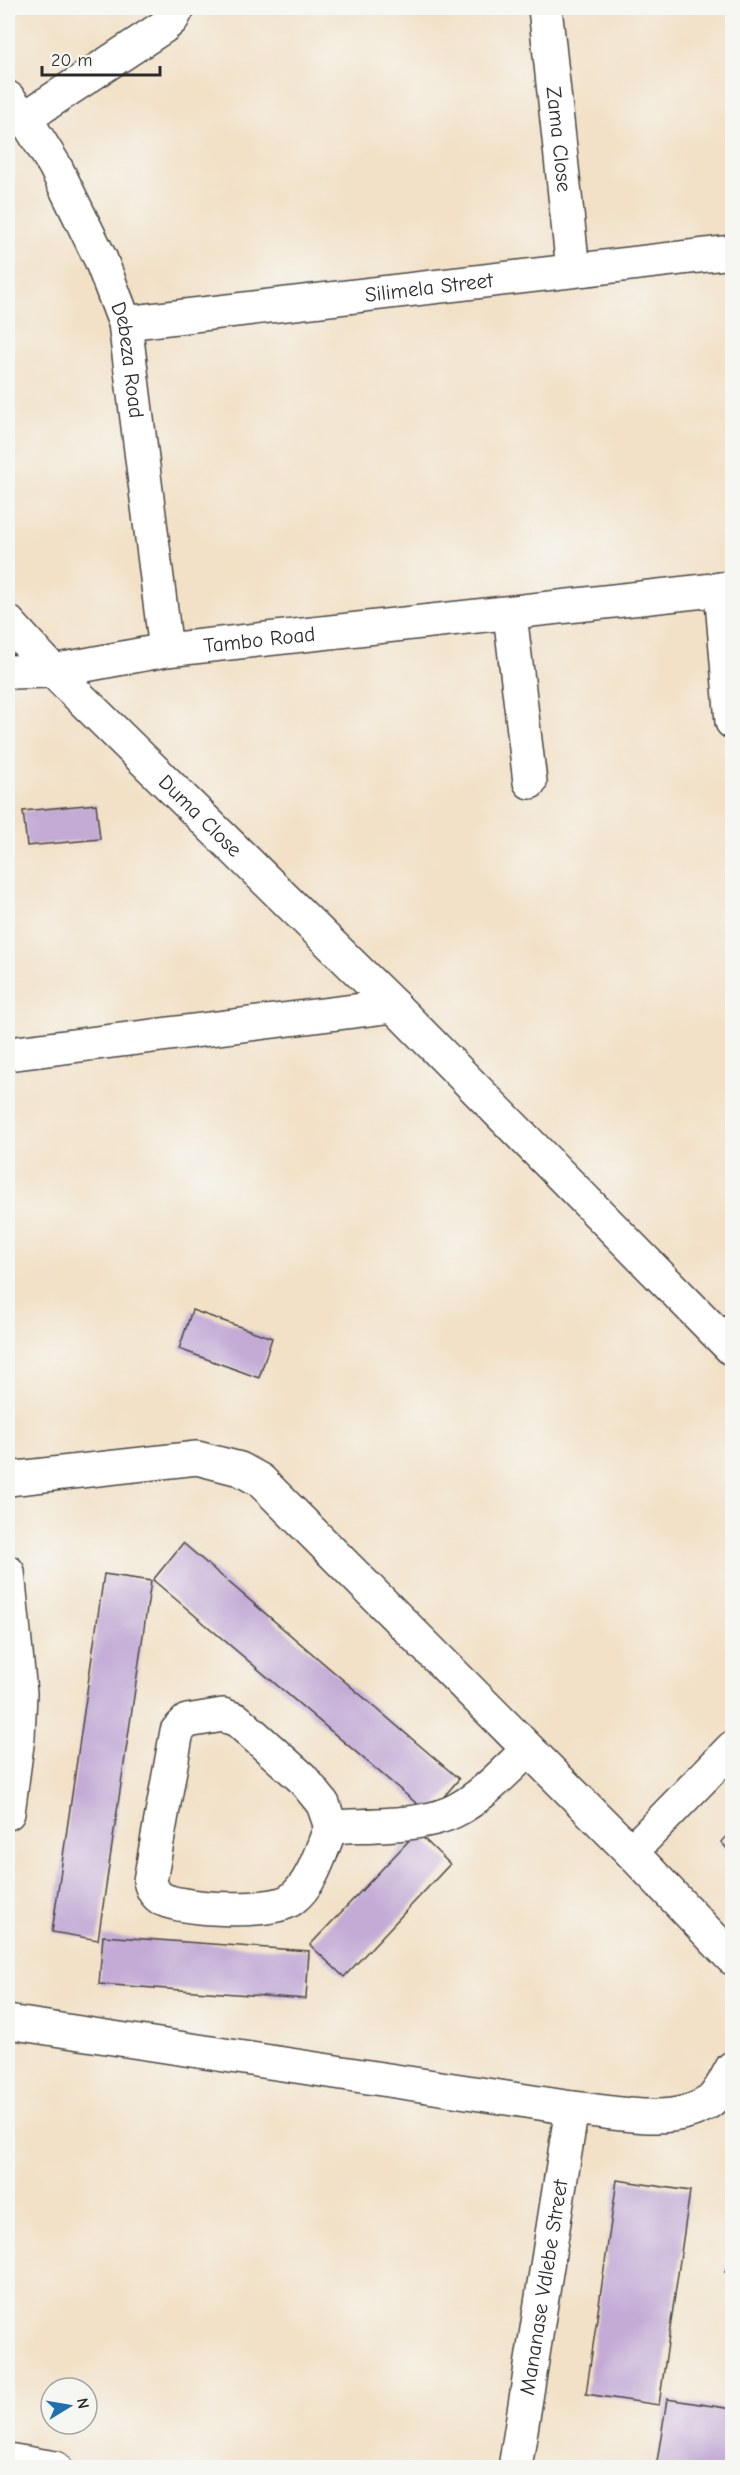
<svg xmlns="http://www.w3.org/2000/svg" width="740" height="2475" font-family="'Comic Neue',sans-serif">
<rect width="100%" height="100%" fill="#f6f6f2"/>
<filter id="ink" filterUnits="userSpaceOnUse"><feTurbulence type="fractalNoise" baseFrequency=".0167" numOctaves="2"/><feDisplacementMap in="SourceGraphic" scale="12" xChannelSelector="R" yChannelSelector="G"/><feConvolveMatrix kernelMatrix="1 2 1 2 8 2 1 2 1" color-interpolation-filters="sRGB"/></filter>
<filter id="wash" filterUnits="userSpaceOnUse"><feTurbulence type="fractalNoise" baseFrequency=".008" numOctaves="4" result="noise"/><feDisplacementMap in="SourceGraphic" scale="24" xChannelSelector="R" yChannelSelector="G"/><feGaussianBlur stdDeviation="1.35" result="paint"/><feColorMatrix in="noise" values="0 0 0 0 0 0 0 0 0 0 0 0 0 0 0 0 0 1.4 0 .05"/><feComposite in="paint" operator="in"/></filter>
<g filter="url(#wash)">
<rect width="100%" height="100%" fill="#f2e1c7"/>
<g id="blocks">
<path fill="#c3abd6" d="M96,804l4,35 -73,7 -4,-35z
M192,1310l80,28 -13,40 -80,-29z
M183,1543l276,236 -30,35 -276,-234z
M104,1574l47,7 -53,359 -46,-8z
M732,1830v24l-11,-12z
M417,1832l33,32 -106,113 -34,-32z
M103,1936l206,15 -3,48 -207,-15z
M617,2180l73,11 -31,214 -73,-11z
M732,2252v23l-7,-3z
M667,2399l65,10v59h-76z"/>
</g>
</g>
<g filter="url(#ink)">
<use href="#blocks" fill-opacity="0" stroke="#494642" stroke-width="1.5"/>
<g fill="none" stroke-linecap="round" stroke-linejoin="round">
<defs>
<g id="minor">
<path id="s1" d="M545,8l28,262"/>
<path id="s2" d="M8,98l17,20 30,48 46,94 24,63 41,327"/>
<path d="M25,118l138,-91 9,-8 6,-11"/>
<path id="s3" d="M125,323l607,-71"/>
<path d="M721,589l11,133"/>
<path d="M510,614l20,168"/>
<path id="s4" d="M8,622l45,49 341,335 338,343"/>
<path id="s5" d="M8,672l45,-1 113,-21 566,-62"/>
<path d="M8,1054l386,-48"/>
<path d="M8,1479l189,-21 43,11 20,11 371,372 101,106"/>
<path d="M8,1572l12,121 -2,44 -10,76"/>
<path d="M223,1715l14,5 65,58 21,26 8,23c-10,23 -18,56 -39,72 -19,15 -108,11 -130,0 -7,-4 -10,-10 -12,-18l27,-150 10,-10z"/>
<path d="M331,1827c38,-3 94,1 127,-18 26,-14 48,-39 70,-59"/>
<path d="M631,1852l101,-104"/>
<path d="M8,2022l564,86c43,4 99,19 137,-6 10,-7 17,-24 23,-34"/>
<path id="s6" d="M515,2468l57,-360"/>
</g>
<path id="major" d="M8,2460l47,8"/>
</defs>
<use href="#minor" stroke="#494642" stroke-width="36"/>
<use href="#major" stroke="#494642" stroke-width="36"/>
<use href="#minor" stroke="#fff" stroke-width="33"/>
<use href="#major" stroke="#fff" stroke-width="33"/>
</g>
</g>
<g text-anchor="middle" dominant-baseline="central" stroke-width="4.5" stroke-linejoin="round" paint-order="stroke">
<g font-size="21" fill="#2b2b2b" stroke="#f6f6f2">
<text stroke="none"><textPath href="#s1" startOffset="132">Zama Close</textPath></text>
<text stroke="none"><textPath href="#s3" startOffset="306">Silimela Street</textPath></text>
<text stroke="none"><textPath href="#s2" startOffset="292">Debeza Road</textPath></text>
<text stroke="none"><textPath href="#s5" startOffset="254">Tambo Road</textPath></text>
<text stroke="none"><textPath href="#s4" startOffset="273">Duma Close</textPath></text>
<text stroke="none"><textPath href="#s6" startOffset="183">Mananase Vdlebe Street</textPath></text>
</g>
</g>
<rect width="740" height="2475" fill="none" stroke="#f6f6f2" stroke-width="30"/>
<g transform="translate(69 2406) rotate(79)"><circle r="28" fill="#f6f6f2" stroke="#a5a5a2" stroke-width="1.5"/>
<path d="M0-4.5L10 22L0 15L-10 22Z" fill="#1f6fb2"/>
<text y="-9" font-size="16" font-weight="bold" text-anchor="middle" fill="#2b2b2b">N</text>
</g>
<path d="M42 66v9h118v-9" fill="none" stroke="#2b2b2b" stroke-width="3"/>
<text x="51" y="66" font-size="18" fill="#2b2b2b" stroke="#f6f6f2" stroke-width="4.5" paint-order="stroke">20 m</text>
</svg>
